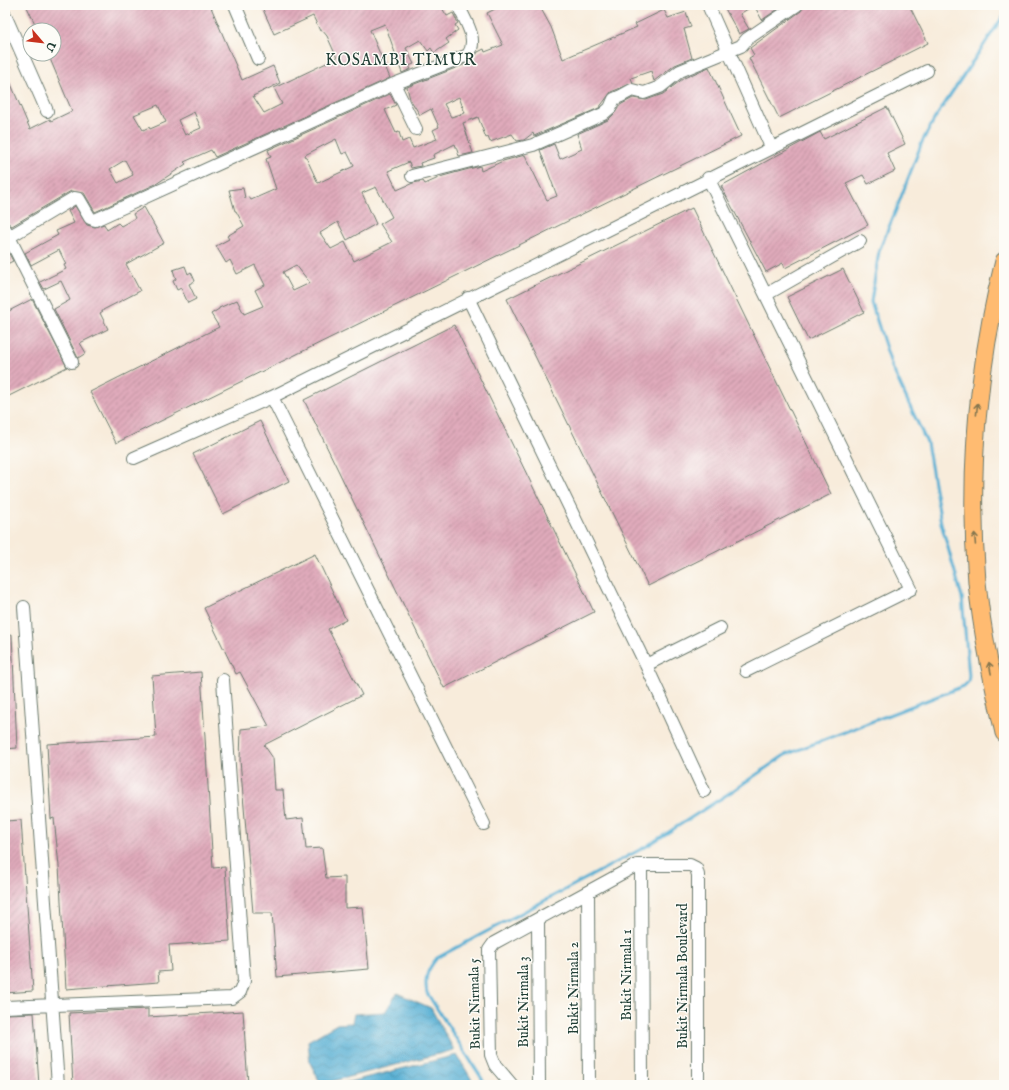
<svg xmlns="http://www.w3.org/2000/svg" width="1009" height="1090" font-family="'IM FELL English',serif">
<defs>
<pattern id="water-waves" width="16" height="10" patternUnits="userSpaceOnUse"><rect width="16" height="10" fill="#55aed3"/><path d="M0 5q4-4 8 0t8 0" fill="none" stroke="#468fac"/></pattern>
<pattern id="building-hatch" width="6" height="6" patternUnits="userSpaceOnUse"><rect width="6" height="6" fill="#e0aabb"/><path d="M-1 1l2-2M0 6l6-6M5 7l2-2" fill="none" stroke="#b58c99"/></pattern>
</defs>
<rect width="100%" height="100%" fill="#fdfcf7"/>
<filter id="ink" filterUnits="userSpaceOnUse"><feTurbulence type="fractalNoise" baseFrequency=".025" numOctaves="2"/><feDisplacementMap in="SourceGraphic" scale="8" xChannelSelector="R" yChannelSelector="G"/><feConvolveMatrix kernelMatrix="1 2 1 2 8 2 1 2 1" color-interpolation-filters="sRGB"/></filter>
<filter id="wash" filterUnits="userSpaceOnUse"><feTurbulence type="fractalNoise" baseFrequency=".012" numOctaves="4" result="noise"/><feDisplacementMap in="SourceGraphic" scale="16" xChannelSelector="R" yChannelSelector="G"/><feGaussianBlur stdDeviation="0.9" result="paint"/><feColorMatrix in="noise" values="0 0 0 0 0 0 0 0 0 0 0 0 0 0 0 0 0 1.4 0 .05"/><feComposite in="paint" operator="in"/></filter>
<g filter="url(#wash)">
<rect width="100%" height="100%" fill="#f8ecdb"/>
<path fill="url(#water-waves)" stroke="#3a7684" d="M397,993l34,15 23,42 -133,34 -11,-21 -2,-22 29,-17 15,-1 2,-9 31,-2z
M457,1055l18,30h-139z"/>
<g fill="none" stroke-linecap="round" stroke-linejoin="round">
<path stroke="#55aed3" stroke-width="3" d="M486,1085l-59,-92c-3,-15 0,-23 10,-35l210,-112 84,-54 54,-37 179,-69 4,-4 1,-6 -7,-79 -21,-74 -14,-80 -35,-76 -21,-65 8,-51 17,-41 26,-68 13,-24 69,-103"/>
</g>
<g id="blocks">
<path fill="url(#building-hatch)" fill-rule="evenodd" d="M26,5h184l32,75 31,-14 7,17 -27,13 11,17 18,-9 -8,-16 63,-30 -10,-22 -5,-6 -2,1 -7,-15 -39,18 -13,-29h179l7,11 6,-3 5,10 -3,2 3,5 -12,9 3,4 -15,10 -3,-5 -3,3 -8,-11 -14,8 8,16 -5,2 2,3 -9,4 -17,-49 -15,6 20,48 -175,79 -4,-7 -27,12 2,2 -30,20 -61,28 -11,-19 -13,-2 -59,35 -7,-4v-152l25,59 20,-10 1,2 21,-10 -24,-57h6v-24h-16zM158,105l8,17 -16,7 -1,-2 -6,3 -9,-15zM194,112l7,16 -16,7 -7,-15zM125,160l8,15 -15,8 -8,-14z
M503,5h36l12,22 12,32 74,-32 -2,-3 29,-14 4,8 18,-6 5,15 -7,2 8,29 -17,7 -21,16 -3,-10 -20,7 2,5 -22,9 -12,16 -65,28 -1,-3 -9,7 -7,1 -5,-7 -22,8 -2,-5 -2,1 -8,-21 -15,6 10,30 -14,3 -4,-12 -22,11 1,3 -14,5 1,3 -10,2 -2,-6 -21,9 9,19 16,-7 10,-2 2,3 18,-8 37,-10 1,5 22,-10 22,-6 22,45 10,-4 -17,-46 14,-6 6,15 22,-10 -5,-15 31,-14 7,-7 5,-8 13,-7 13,2 17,-6 21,-16 25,-11 32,69 -625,307 -26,-51 129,-65 -8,-13 8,-5v-1l18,-8 7,14 19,-8 -8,-16 10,-5 -10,-20 -18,9 -7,-14 -4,3 -10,-17 13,-7 -2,-3 17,-10 -8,-15h-1l-6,-21 14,-2 2,10 4,-1 2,3 25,-11 -10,-30 5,-2 -3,-7 122,-56 6,11 -11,5 11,23 3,-1 3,10 7,-3 4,9 24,-9 -4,-9 6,-3 -8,-18 -11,6 -10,-16 -3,-12 64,-25 7,-10 6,-3 1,3 18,-7 -16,-32zM459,97l6,16 -14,4 -7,-13zM336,139l6,15 5,-2 7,14 -36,17 -13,-28zM376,187l16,30 -12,7 12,18 -38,19 -9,-19 -14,7 -11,-16 18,-11 9,18 29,-16 -14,-31zM296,265l14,18 -17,8 -10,-19z
M723,5h61l-22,15 -8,-15 -14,9 9,15 -10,5z
M804,5h105l19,38 -149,75 -30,-60 5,-3 -4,-7 51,-37z
M887,107l18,37 -18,9 8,18 -27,13 -5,-9 -17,8 22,42 -83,43 -2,-5 -17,9 -45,-86 99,-54 4,7z
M75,206l12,19 8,2 9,-3 3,6 11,-7 3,3 14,-8 -2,-4 11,-7 20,36 -38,21 14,27 -37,19v1l-3,2 8,16 -28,14 6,10 -8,5 -24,-49 16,-9 -9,-19 -17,8 -4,-7 26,-13 -2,-4 2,-1 -7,-14 -28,15 -6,-12 33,-18 -2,-4 18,-8 -6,-12z
M692,208l139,286 -183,92 -141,-287z
M5,246l8,15 -8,4z
M185,266l3,8 3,-2 4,9 -6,3 7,15 -8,4 -7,-15 -4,2 -4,-9 3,-2 -3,-9z
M843,269l21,43 -56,28 -21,-43z
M32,299l35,68 -62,31v-85z
M454,325l140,287 -150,76 -140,-288z
M260,421l29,60 -66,33 -30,-60z
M315,554l31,66 -18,9 34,66 -98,50 9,13 2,32h8l3,30 17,-2 3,31 16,-1 4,30 19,-1v31l18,-1 6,62 -92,8 -5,-64h-19l-13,-153 1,-31 28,-3 -29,-54 -4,2 -32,-66z
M12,635l5,113 -12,1v-113z
M201,672l12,196 12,-1 5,74 -61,4 2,26 -13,1 1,10 -93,7 -7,-123 -5,-48 -3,1 -4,-75 109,-7 -4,-61z
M21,820l12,171 -28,2v-172z
M148,1009v8l95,-6 5,74h-175l-4,-72z
M34,1013l5,72h-34v-71z"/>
</g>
</g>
<g filter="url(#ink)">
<use href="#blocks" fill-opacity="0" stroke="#6b7a6e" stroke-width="1"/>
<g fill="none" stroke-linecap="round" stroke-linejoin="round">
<defs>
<path id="minor" d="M235,5l23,54
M708,5l63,142
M5,15l42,96
M394,84l22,45
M412,176l121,-31 70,-31 7,-6 4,-9 7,-3 11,-6 12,3 16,-6 20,-16 61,-25 6,-7 50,-34
M708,178l203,411 -165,82
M5,229l67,133
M9,237l65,-39 5,1 11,19 5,2 299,-136 74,-29c11,-16 -3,-34 -10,-50
M767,294l93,-53
M468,298l178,367 58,126
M272,397l212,427
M134,458l138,-61 655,-326
M24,607l34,478
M646,665l74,-37
M641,865l1,220
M588,892l1,193
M538,919l1,166
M5,1007l227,-9 8,-6 4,-11 -21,-301
M512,1085l-17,-20 -4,-10 -2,-105 5,-7 143,-78h53l6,3 2,7v210"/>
<path id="highway" d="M1004,261c-27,107 -36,210 -27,321 5,51 16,101 27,151"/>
</defs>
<use href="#minor" stroke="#6b7a6e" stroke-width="14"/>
<use href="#highway" stroke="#6b7a6e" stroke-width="19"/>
<use href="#minor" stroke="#fff" stroke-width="12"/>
<use href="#highway" stroke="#ffbb71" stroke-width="17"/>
</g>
<defs><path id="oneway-shaft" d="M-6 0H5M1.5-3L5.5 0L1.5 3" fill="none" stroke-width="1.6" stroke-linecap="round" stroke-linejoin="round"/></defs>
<g stroke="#84764f">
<use href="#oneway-shaft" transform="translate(977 409) rotate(-84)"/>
<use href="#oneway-shaft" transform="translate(975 539) rotate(-94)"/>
<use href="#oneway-shaft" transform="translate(990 668) rotate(-101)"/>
</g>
</g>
<g text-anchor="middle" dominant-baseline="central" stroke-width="3" stroke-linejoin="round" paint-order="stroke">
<g font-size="14" fill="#1f3d34" stroke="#fdfcf7">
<text transform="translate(627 975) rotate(-90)">Bukit Nirmala 1</text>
<text transform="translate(683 976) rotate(-90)">Bukit Nirmala Boulevard</text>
<text transform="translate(574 988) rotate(-90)">Bukit Nirmala 2</text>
<text transform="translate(524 1002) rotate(-90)">Bukit Nirmala 3</text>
<text transform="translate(475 1004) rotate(-91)">Bukit Nirmala 5</text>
</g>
<g font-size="16" letter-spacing="1" fill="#1f3d34" stroke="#fdfcf7">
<text x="401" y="61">KOSAMBI TIMUR</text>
</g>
</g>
<rect width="1009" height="1090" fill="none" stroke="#fdfcf7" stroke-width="20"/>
<g transform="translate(42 42) rotate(118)"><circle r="19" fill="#fdfcf7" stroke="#a4b0a9"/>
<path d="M0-3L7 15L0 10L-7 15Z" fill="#c8321e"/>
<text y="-6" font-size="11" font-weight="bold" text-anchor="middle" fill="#1f3d34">U</text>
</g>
</svg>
